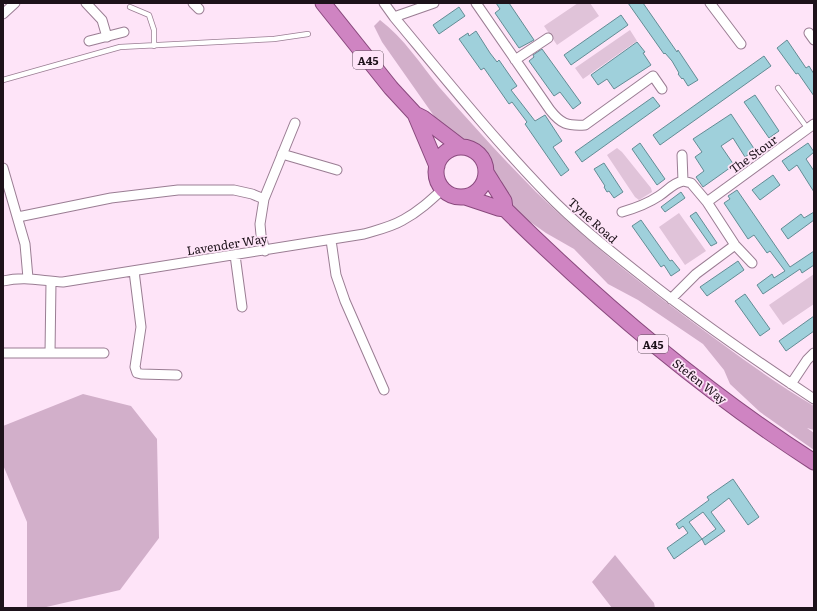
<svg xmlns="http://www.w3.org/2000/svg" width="817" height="611" font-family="Literata,serif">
<rect width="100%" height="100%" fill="#fee4f8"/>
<path fill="#e0c3d9" d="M578,3h12l9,13 -42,29 -13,-19z
M630,30l7,11 -54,38 -8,-11z
M617,148l5,4 29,36 1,4 -13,8 -4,-3 -28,-42z
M679,213l27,38 -21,14 -26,-38z
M814,274v30l-31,21 -14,-20z"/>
<path fill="#d2afca" d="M380,20c24,18 41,45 60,68 31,35 63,71 96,104 47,46 99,87 151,126 42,31 83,62 127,88v24l-7,-2 7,5v17l-54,-38 -30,-28 -6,-14 -21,-26 -65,-44 -30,-16 -34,-35 -28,-16 -30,-21 -8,-10 -7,-22 -29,-33 -19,-4 -71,-101 -8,-16z
M83,394l48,12 26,33 2,99 -39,52 -78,18h-15v-86l-24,-57v-39z
M615,555l39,48 1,5h-43l-20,-26z"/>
<path fill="#9fd0db" stroke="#638c95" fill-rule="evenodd" d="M496,3h13l25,37 -15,8 -24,-35 5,-4z
M628,3h15l34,49 1,-2 20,30 -10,6 -5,-8 -1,1 -4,-5 1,-1 -7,-12 -7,-8 -1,1z
M459,7l6,9 -26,18 -6,-9z
M621,15l7,10 -57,40 -7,-10z
M476,31l14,22 7,9 2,-2 18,26 -6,4 24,31 10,-6 17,26 -9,6 16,23 -8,6 -36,-52 2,-2 -15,-20 -3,2 -25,-36 -3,2 -22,-31 9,-6 1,3z
M787,40l19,28 3,-2 5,8v22l-16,-23 -2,1 -19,-26z
M637,42l8,10 -2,1 8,12 -37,24 -7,-10 -9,6 -7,-10z
M542,49l39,54 -8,6 -13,-17 -6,4 -25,-35 5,-4 -1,-2z
M764,56l7,10 -111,79 -7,-10z
M755,95l24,36 -10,7 -25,-36z
M653,97l7,9 -78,56 -7,-10z
M731,114l24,36 -10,7 -12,-19 -12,8 13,19 -31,22 -7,-10 8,-6 -9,-14 7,-5 -9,-13z
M640,143l25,36 -8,6 -25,-36z
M808,143l6,9 -8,7 8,12v21l-17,-27 -8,6 -7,-10z
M604,163l19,29 -9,6 -5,-7 -2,1 -3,-5 1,-1 -11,-17z
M773,175l7,10 -20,15 -8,-10z
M737,190l53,77 24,-16v14l-12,8 -2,-4 -37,25 -6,-9 15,-11 2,4 11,-7 -15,-20 -3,2 -13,-18 -6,4 -24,-36 6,-4 -2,-3z
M681,192l4,6 -20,14 -4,-5z
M696,212l21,31 -6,3 -21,-30z
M814,212v8l-26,19 -7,-10 20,-15 3,4z
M641,220l29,41 2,-1 8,10 -9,6 -7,-11 -3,2 -29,-41z
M738,261l6,9 -37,26 -7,-9z
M745,294l25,35 -10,7 -25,-35z
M814,316v15l-28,20 -7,-10z
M733,479l26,38 -11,8 -19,-27 -18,14 14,19 -20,14 -3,-6 -28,20 -7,-11 21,-15 -5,-7 -4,3 -3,-5 33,-24 -2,-3zM703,512l13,17 -14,10 -13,-17z"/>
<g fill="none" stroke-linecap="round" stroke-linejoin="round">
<defs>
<path id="service" d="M130,7l19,8 5,15v16
M3,80l117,-33 154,-8 34,-5
M778,88l30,41"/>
<path id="minor" d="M86,3l16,17 5,17
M193,3l6,6
M384,3l10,14c49,59 98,120 152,176 29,30 63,57 96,83 55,44 113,84 172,123
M476,3l74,107c11,14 17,16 35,15l68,-49 9,13
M710,3l31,41
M3,14l12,-11
M394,17l40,-14
M809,33l5,7
M89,41l35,-9
M515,60l33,-22
M282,154l55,16
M682,155l1,26 8,2 16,19 28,43 17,18
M3,168l22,76 3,34
M707,202l107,-78
M622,212c14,-4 25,-8 37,-16 9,-6 14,-13 24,-15
M18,217l93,-19 67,-8h56l18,4 12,5
M331,240l5,35 9,26 39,89
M265,251l-4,-16 -1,-11 4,-25 31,-76
M235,255l7,52
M134,271l7,56 -6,40 2,6 4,1 36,1
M3,281c23,-5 38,0 60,1l301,-48c13,-4 27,-7 39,-14 15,-8 27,-19 40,-31
M671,299l25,-25 39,-29
M3,353h101
M50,353l1,-71
M791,384l16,-24 7,-7"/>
<path id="trunk" d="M323,3l68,85 24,26 8,4 38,29
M415,114l22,52
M436 172a25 25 0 1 1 50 0a25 25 0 1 1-50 0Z
M487,174l17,27 1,8c95,94 197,181 309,253
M465,197l33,11 7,1"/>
</defs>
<use href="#service" stroke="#9a7d93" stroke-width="6"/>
<use href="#minor" stroke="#9a7d93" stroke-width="11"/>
<use href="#trunk" stroke="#89497d" stroke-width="17"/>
<use href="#service" stroke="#fff" stroke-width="4.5"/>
<use href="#minor" stroke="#fff" stroke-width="9"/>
<use href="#trunk" stroke="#cf84c2" stroke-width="15"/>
</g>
<g text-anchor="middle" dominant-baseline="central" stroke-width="3.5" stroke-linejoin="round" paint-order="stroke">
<g fill="#fee4f8" stroke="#60515d" stroke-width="1">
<rect x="353" y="51" width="30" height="18" rx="3"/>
<rect x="638" y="335" width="30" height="18" rx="3"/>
</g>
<g font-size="11" font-weight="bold" fill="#1d121a">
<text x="368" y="60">A45</text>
<text x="653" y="344">A45</text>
</g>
<g font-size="12" fill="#1d121a" stroke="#fee4f8">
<text transform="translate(753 154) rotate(-36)">The Stour</text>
<text transform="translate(593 220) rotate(42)">Tyne Road</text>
<text transform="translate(227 244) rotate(-9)">Lavender Way</text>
<text transform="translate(700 381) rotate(38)">Stefen Way</text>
</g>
</g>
<rect width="817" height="611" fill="none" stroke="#1d121a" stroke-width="8"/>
</svg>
